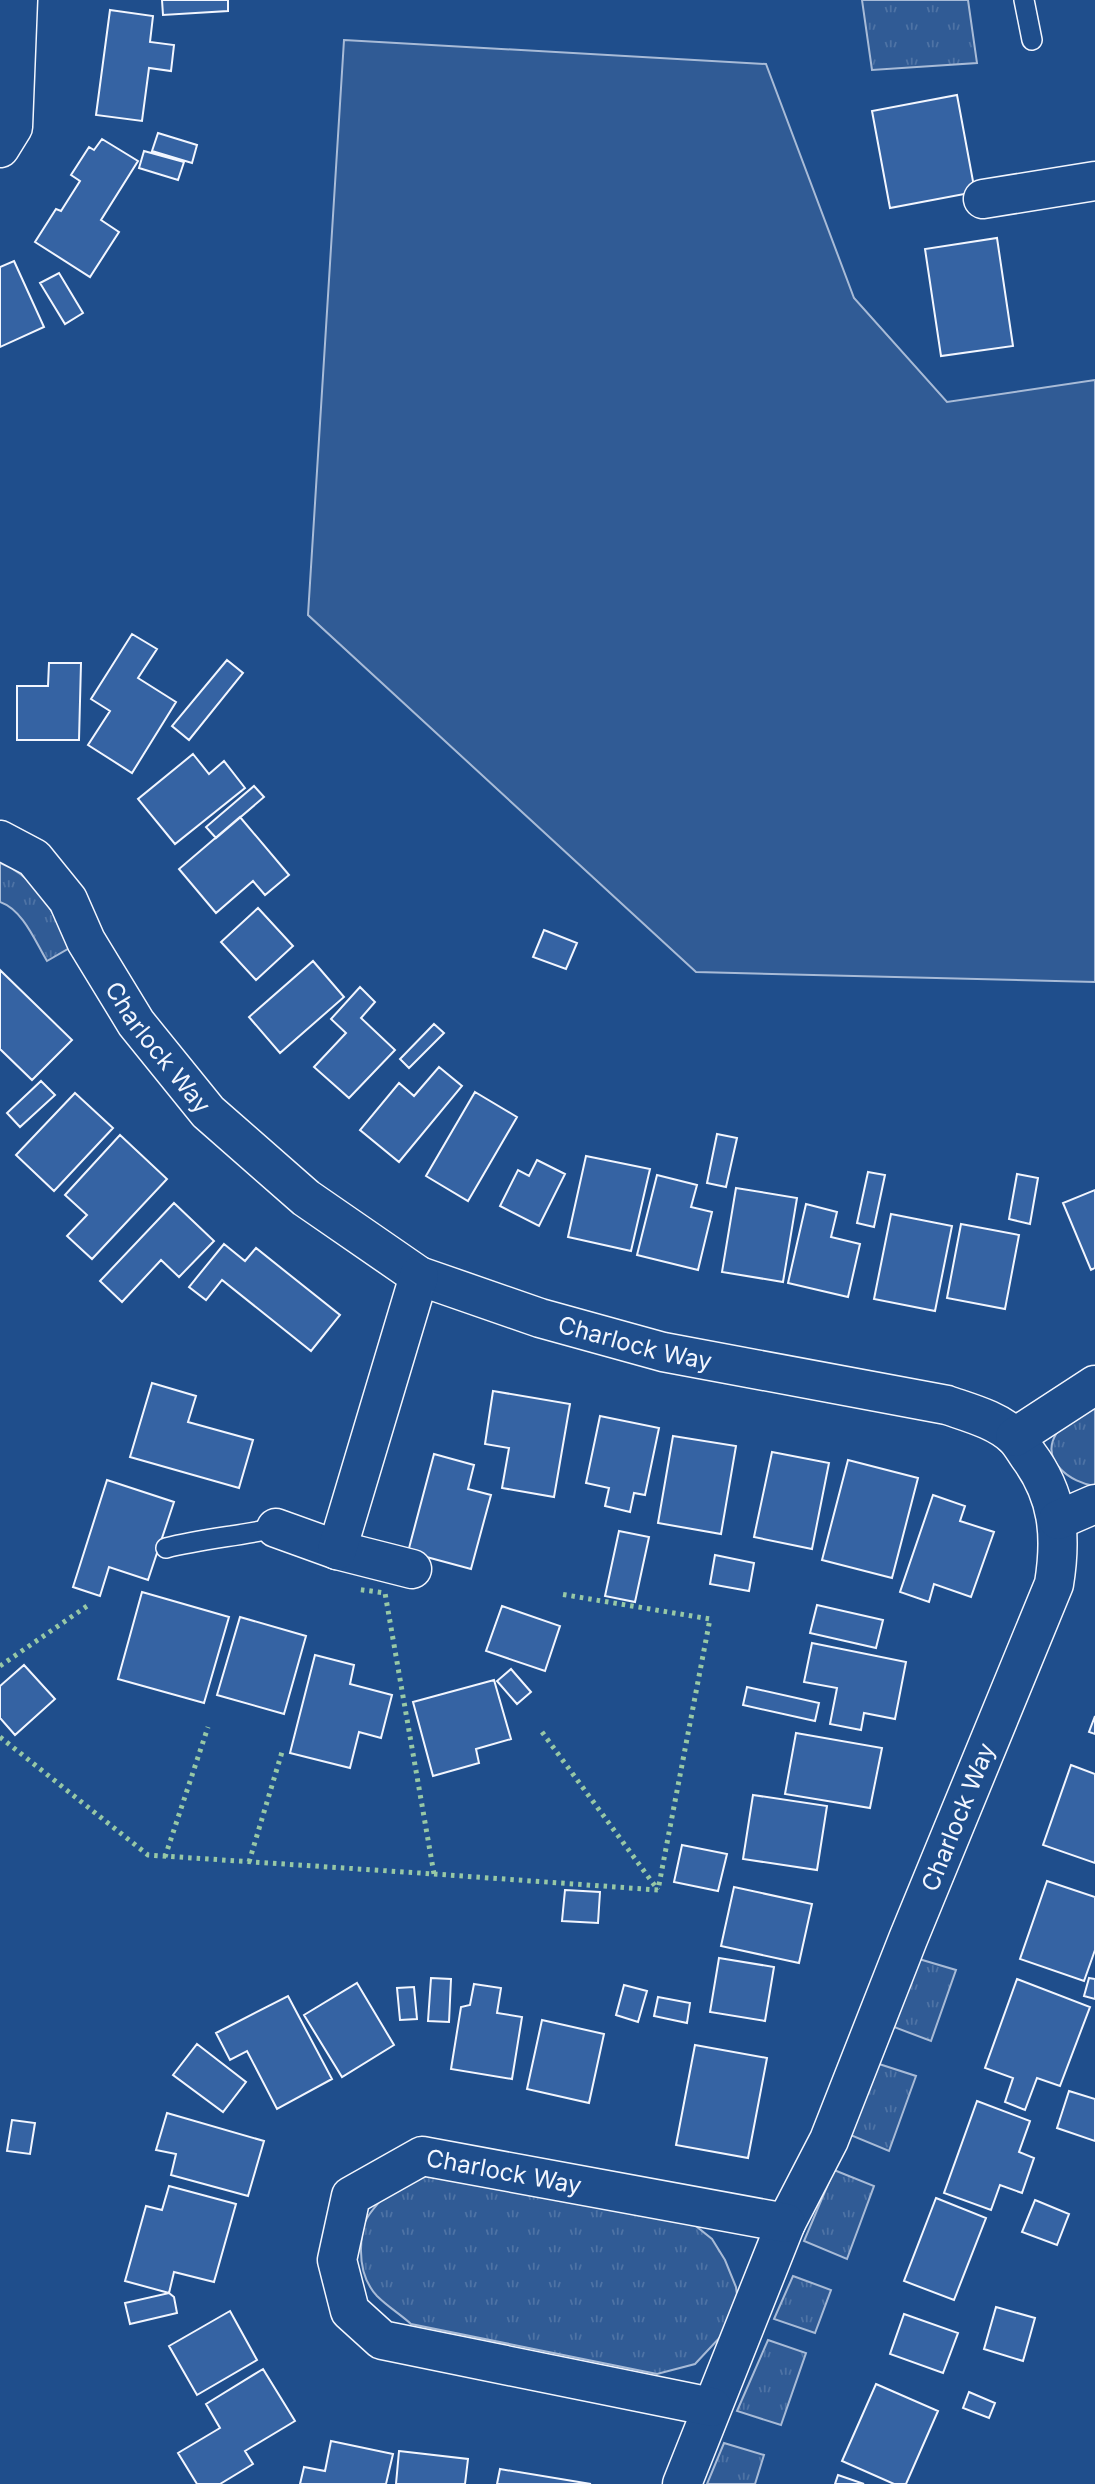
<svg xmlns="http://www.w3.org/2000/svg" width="1095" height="2484" font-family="Inter,sans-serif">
<defs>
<pattern id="grass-tufts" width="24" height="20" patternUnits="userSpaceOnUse" patternTransform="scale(1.75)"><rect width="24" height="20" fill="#305b95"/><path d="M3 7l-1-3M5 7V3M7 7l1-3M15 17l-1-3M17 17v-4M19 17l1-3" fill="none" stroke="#4e73a5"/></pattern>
</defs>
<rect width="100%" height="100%" fill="#1f4e8c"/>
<path fill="url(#grass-tufts)" stroke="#a8bbd7" stroke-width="2" d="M862,0h106l9,63 -105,7z
M0,863c38,14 53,50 71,84l-24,14c-12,-20 -24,-51 -47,-59z
M1095,1402v84c-24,-3 -55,-25 -39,-52 7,-13 27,-23 39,-32z
M919,1959l37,11 -25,71 -37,-14z
M876,2063l40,13 -27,75 -41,-17z
M834,2170l40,16 -27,73 -43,-18z
M420,2172l272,51 20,16 13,21 11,27 2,15 -14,31 -29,31 -38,10 -246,-50c-11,-10 -23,-17 -34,-28 -17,-18 -18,-45 -14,-68 2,-10 11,-20 18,-28z
M793,2276l38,14 -16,43 -41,-14z
M768,2340l38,13 -25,72 -44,-14z
M724,2443l40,12 -9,29h-48z"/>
<path fill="#305b95" stroke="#a8bbd7" stroke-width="2" d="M344,40l422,24 88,234 93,104 148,-22v602l-399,-10 -388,-357z"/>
<path fill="#3563a3" stroke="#f2f6ff" stroke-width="2" d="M162,0h66v11l-65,4z
M110,10l43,6 -3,26 24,3 -3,26 -22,-3 -7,53 -46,-6z
M957,95l18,97 -85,16 -18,-97z
M158,133l39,12 -5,18 -40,-12z
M102,139l36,22 -37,59 18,12 -29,45 -55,-35 21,-33 5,2 19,-30 -9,-6 18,-28 5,3z
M144,151l40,11 -6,18 -39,-12z
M997,238l16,108 -72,10 -16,-107z
M14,261l30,66 -44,20v-80z
M59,273l24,40 -18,11 -25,-41z
M132,634l25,15 -19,29 38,24 -44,71 -44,-28 22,-34 -19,-12z
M227,660l16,13 -54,67 -17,-14z
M49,663h32l-2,77h-62v-54h31z
M193,754l16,20 15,-13 21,27 -70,56 -37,-45z
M254,786l10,11 -48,41 -10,-11z
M240,817l49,58 -24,20 -12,-14 -37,32 -37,-44z
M258,908l35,38 -37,34 -35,-38z
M544,930l33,13 -11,26 -33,-12z
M313,961l31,36 -64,56 -31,-36z
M0,970l72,70 -40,40 -32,-31z
M360,987l15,15 -14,16 34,32 -46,48 -35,-31 32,-34 -15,-14z
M434,1024l10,9 -35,35 -9,-9z
M439,1067l23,19 -63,76 -39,-32 39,-47 15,13z
M41,1081l14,14 -35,32 -13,-14z
M475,1092l42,25 -49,84 -42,-25z
M75,1093l38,35 -59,63 -38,-36z
M717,1134l20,4 -11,49 -19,-4z
M120,1135l47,44 -75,80 -25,-23 20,-21 -22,-20z
M586,1156l64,13 -19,82 -63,-14z
M537,1160l28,14 -26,52 -39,-20 18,-36 11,6z
M868,1172l17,3 -11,52 -17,-4z
M1017,1174l21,4 -8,46 -21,-5z
M657,1175l40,10 -6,22 21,5 -14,58 -61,-15z
M736,1188l61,10 -14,84 -61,-10z
M1095,1190v78l-4,2 -28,-67z
M174,1203l40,38 -35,36 -18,-17 -39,42 -22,-21z
M806,1204l31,8 -6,25 29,7 -12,53 -60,-14z
M891,1214l61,12 -17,85 -61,-12z
M961,1224l58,11 -14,74 -58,-11z
M224,1244l21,17 11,-13 84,67 -29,36 -89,-71 -16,20 -17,-13z
M152,1383l44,13 -8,26 65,18 -14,48 -109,-31z
M493,1391l77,13 -16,93 -52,-9 7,-40 -24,-4z
M600,1416l59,12 -14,67 -11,-2 -4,19 -25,-6 4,-18 -23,-5z
M673,1436l63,10 -15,88 -63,-11z
M772,1452l57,11 -17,86 -58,-12z
M434,1454l40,11 -6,24 23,6 -20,74 -63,-17z
M848,1460l70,18 -26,100 -70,-18z
M107,1480l67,22 -26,78 -39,-13 -9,29 -27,-9z
M933,1495l32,11 -5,15 34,11 -23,65 -37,-13 -5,18 -29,-10z
M619,1531l30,6 -14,65 -30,-6z
M715,1555l39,8 -5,28 -39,-7z
M142,1592l87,25 -25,86 -86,-24z
M817,1605l66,15 -7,28 -66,-15z
M502,1606l58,20 -15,45 -59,-20z
M240,1617l66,19 -22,78 -67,-19z
M812,1643l94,19 -11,57 -31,-6 -3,17 -31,-6 7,-36 -33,-6z
M315,1655l39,10 -4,19 42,11 -11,43 -22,-6 -9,36 -60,-15z
M24,1665l31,34 -40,36 -15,-17v-32z
M511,1669l20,23 -14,12 -20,-23z
M494,1680l17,59 -35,10 3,14 -46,13 -20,-74z
M747,1687l72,16 -4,18 -72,-16z
M1095,1716v18l-6,-2z
M796,1733l86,15 -12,60 -85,-14z
M1071,1765l24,9v89l-52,-18z
M753,1795l74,11 -10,64 -74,-11z
M682,1845l45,9 -9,37 -44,-9z
M1047,1881l48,16v53l-11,31 -64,-22z
M734,1887l78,17 -13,59 -78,-17z
M565,1890l35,2 -2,31 -36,-2z
M719,1958l55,9 -9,54 -55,-9z
M431,1978l20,1 -2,43 -21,-1z
M1089,1978l6,1v20l-11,-3z
M1017,1979l73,28 -30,79 -23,-8 -12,32 -20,-8 8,-24 -28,-10z
M357,1983l37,62 -52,32 -38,-62z
M474,1984l27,4 -4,25 25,4 -10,62 -61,-10 10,-62 9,-2z
M624,1985l23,6 -9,31 -22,-7z
M414,1987l3,32 -17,1 -3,-32z
M288,1996l44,83 -55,30 -30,-58 -17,9 -14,-27z
M658,1997l32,6 -3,20 -33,-7z
M542,2020l62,14 -15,69 -62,-14z
M197,2044l49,38 -23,30 -50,-37z
M695,2045l72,13 -19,100 -72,-13z
M1069,2091l26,8v42l-38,-13z
M977,2101l53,20 -11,31 15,6 -12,35 -22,-8 -9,25 -47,-17z
M167,2113l97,28 -16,55 -77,-21 5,-21 -20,-4z
M12,2120l23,3 -5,31 -23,-3z
M169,2186l67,18 -22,78 -40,-10 -5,21 -44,-12 21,-75 16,4z
M936,2198l50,20 -32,82 -50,-19z
M1035,2200l34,14 -12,31 -35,-13z
M169,2293l5,4 3,16 -47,11 -5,-21z
M996,2307l39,11 -12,43 -39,-12z
M230,2311l27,49 -60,35 -28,-49z
M904,2314l54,19 -15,40 -53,-19z
M263,2369l32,52 -50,30 8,13 -33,20h-23l-19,-31 42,-25 -14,-24z
M876,2384l62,27 -32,73h-12l-52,-23z
M969,2392l26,11 -6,15 -26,-10z
M331,2441l62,13 -7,30h-86l4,-17 21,4z
M399,2451l69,8 -3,25h-69z
M500,2469l91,15h-94z
M838,2475l26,9h-29z"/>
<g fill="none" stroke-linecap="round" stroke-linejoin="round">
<defs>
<path id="service" d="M1024,0l8,40
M166,1548c36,-9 73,-12 110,-20"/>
<g id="minor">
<path d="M0,148l13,-21 5,-127"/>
<path d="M983,199l112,-18"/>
<path id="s1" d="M0,840l34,18 34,42 18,41 50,82 72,89 98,86 113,78 121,42 123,34 284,53c23,8 50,15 68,32 5,5 9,12 13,18 30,40 34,80 26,129l-146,355 -79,201 -43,83 -104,261"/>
<path d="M1015,1437l80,-52"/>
<path d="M1058,1520l37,-16"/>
<path d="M276,1528l61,22 75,19"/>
<path d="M337,1550l82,-274"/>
<path id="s2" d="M712,2407l-330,-67 -32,-29 -13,-51 14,-64 71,-40 364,67"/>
</g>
</defs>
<use href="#service" stroke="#f2f6ff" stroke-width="22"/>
<use href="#minor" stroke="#f2f6ff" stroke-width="41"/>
<use href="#service" stroke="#1f4e8c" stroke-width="19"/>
<use href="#minor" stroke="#1f4e8c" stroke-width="38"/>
<path stroke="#97c8a6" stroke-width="5" stroke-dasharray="3.5 5" stroke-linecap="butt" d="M0,1666l90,-62
M542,1732l116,158
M0,1737l148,118 286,19 -49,-281 -29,-4
M165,1857l43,-130
M249,1862l33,-110
M434,1874l224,16 52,-271 -150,-25"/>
</g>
<g text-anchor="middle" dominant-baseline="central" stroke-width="5" stroke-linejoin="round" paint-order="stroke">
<g font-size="24" fill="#f2f6ff" stroke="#1f4e8c">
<text stroke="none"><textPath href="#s1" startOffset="266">Charlock Way</textPath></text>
<text stroke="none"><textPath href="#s1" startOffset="842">Charlock Way</textPath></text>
<text transform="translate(958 1817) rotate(-68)">Charlock Way</text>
<text stroke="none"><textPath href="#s2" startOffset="663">Charlock Way</textPath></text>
</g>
</g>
</svg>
